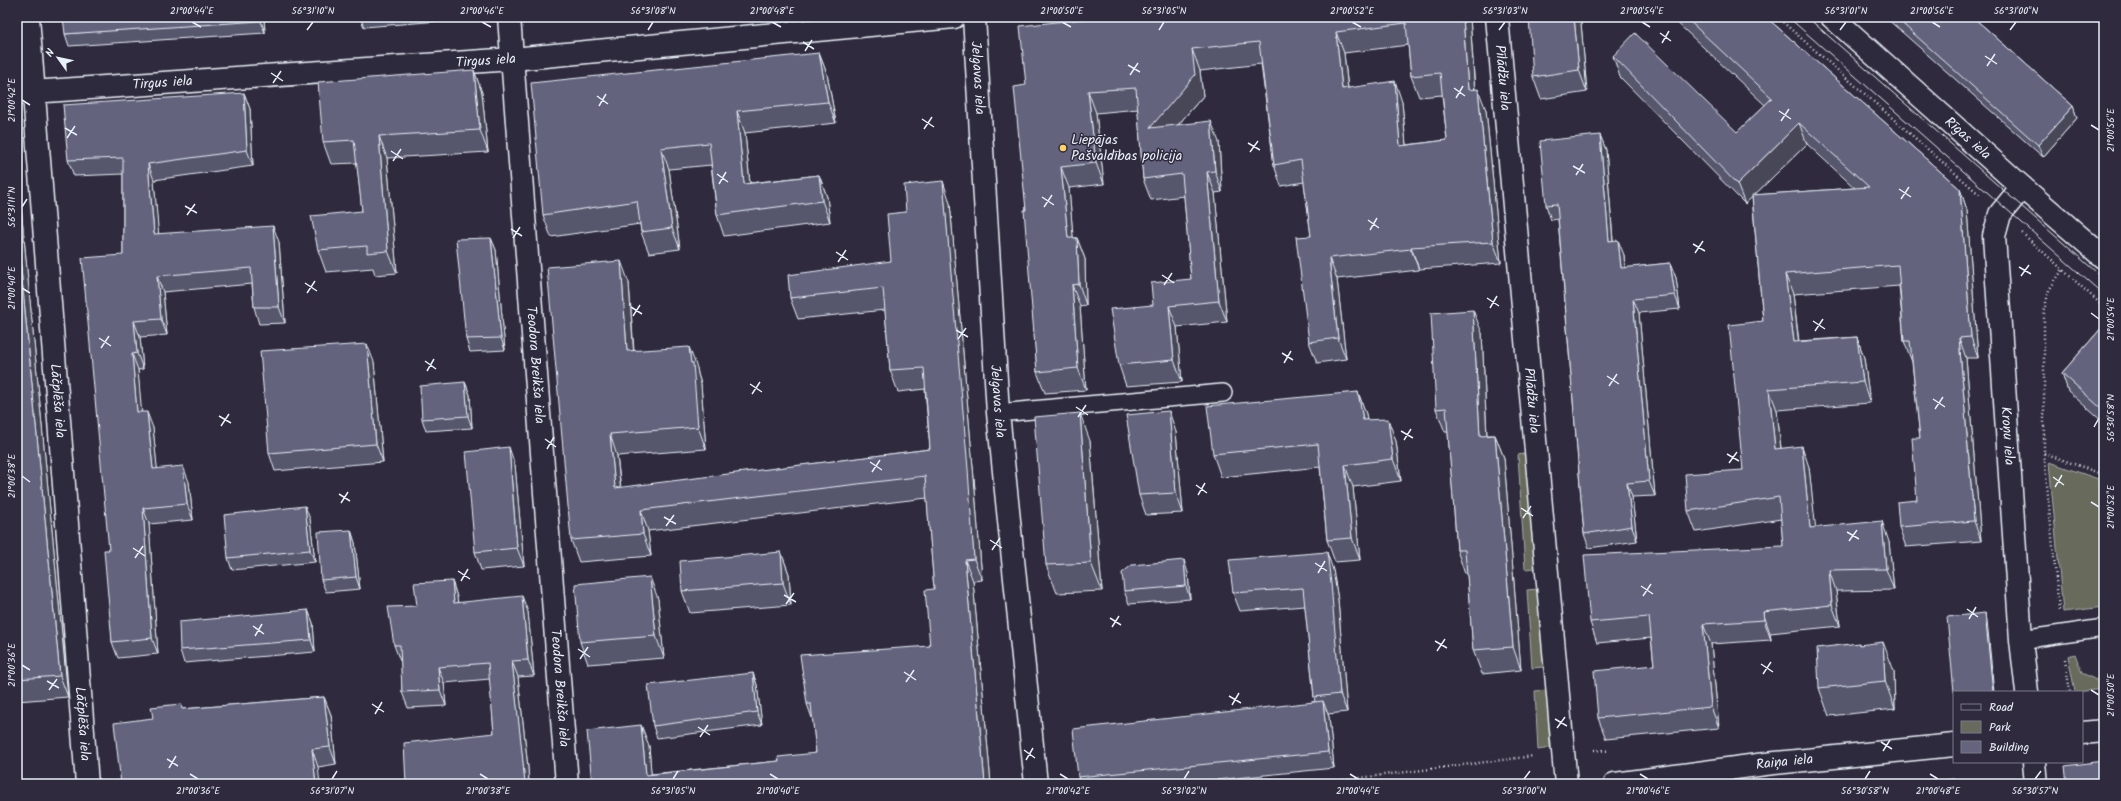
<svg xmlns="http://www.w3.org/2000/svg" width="2121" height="801" font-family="Kalam,sans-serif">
<rect width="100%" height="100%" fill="#2f2a3d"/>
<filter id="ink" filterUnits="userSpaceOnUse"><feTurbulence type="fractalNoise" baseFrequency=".025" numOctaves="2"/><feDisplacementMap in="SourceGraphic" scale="8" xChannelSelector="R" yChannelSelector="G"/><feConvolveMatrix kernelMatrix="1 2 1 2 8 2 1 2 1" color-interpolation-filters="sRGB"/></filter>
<g filter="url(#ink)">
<path fill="#676a5c" stroke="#a8aeaa" d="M1528,453l7,115 -10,1 -7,-114z
M2049,462l55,19v126l-41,5z
M1538,589l6,78 -12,1 -5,-78z
M2075,654l7,19 14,7h8v9l-29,3 -7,-36z
M1547,690l3,58 -12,2 -3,-59z"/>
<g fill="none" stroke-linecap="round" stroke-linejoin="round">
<defs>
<path id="lane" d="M998,413l225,-20
M2021,640l83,-12"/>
<g id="street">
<path id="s1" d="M28,17l59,767"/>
<path id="s2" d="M509,17l58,767"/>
<path id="s3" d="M974,17l24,396 38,371"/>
<path id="s4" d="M1497,17l69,767"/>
<path id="s5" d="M17,93l496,-34 441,-42"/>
<path id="s6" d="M2022,187l-22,27 -6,22 27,404 6,52"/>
<path d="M2034,762l2,22"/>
</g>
<g id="secondary">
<path id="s7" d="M1832,17l190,170 82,71"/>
<path d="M2082,733l22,-2"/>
<path id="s8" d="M1615,784l150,-20 189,-19"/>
</g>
</defs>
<use href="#lane" stroke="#e8f1f8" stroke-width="20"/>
<use href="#street" stroke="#e8f1f8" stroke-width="25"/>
<use href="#secondary" stroke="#e8f1f8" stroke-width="25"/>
<path stroke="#e8f1f8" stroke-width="2.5" stroke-dasharray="1 3" stroke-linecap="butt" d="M1777,17l203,178
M2022,233l82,74
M2044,453l60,22
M2059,610l-15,-157v-142l5,-21 14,-21
M2065,659l5,33
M1594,750l15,1
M1312,784l222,-28"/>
<use href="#lane" stroke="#2f2a3d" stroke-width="17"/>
<use href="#street" stroke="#2f2a3d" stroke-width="22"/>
<use href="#secondary" stroke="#2f2a3d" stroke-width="22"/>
<path stroke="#e8f1f8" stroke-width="1" d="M1788,17l316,278
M1807,17l297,262"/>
</g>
<path fill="#56566c" stroke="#e8f1f8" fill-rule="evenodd" d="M264,17l1,16 -196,13 -4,-12z
M360,17h105v2l-101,8z
M1101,17h369l5,72 11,21 15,153 -82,6v1l-82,9 9,80 -29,4 -8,-21 2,-106 -7,-54 -23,4 -7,-21 -13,-101 -61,7 3,25 -25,29 41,17 3,50 -7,1 12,129 -50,5 5,55 -56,4 -7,-21 34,-60 38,-26 -7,-83 -33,4 -8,-21 -5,-70 -42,4 8,71 -35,4 4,50h4l8,21 1,46 -6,1 6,84 -41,3 -8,-21 -11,-162v-125zM1408,45l3,31 8,21 23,-2 5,45 -41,5 -4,-43 -54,-14 -4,-35z
M1671,17h95l194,172 7,21 11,148h-12l15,183 -75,6 -7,-20 18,-27 3,-62 -8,-76 -8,-21 -5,-55 -106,8 6,47 58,-4 7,21 6,45 -93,7 4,38 28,19 6,60 74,15 5,48 -58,1 4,35 -70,7 1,7 -60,4 8,84 -113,11 -8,-21 56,-53 -3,-27 -54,5 -7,-21 193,-76 -2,-27 -85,13 -8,-21 55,-41 20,-149 -11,-124 -7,7 -125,-127 -7,-21 124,76 28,-27zM1807,144l48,44 -101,7z
M1885,17h88l100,89 4,12 -34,39z
M1581,23l6,69 -46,7 -8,-22z
M819,53l8,21 9,49 -91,10 5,50 69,-8 8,22 3,25 -106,14 -7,-21 -6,-50 -42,4 11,80 -31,4 -8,-21 -1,-8 -89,13 -8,-22z
M474,70l8,23 6,59 -101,6 10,115 -22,2 -2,-7 -47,4 -8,-22 44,-39 -5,-48 -26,1 -8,-22z
M244,93l6,16 3,57 -99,14 4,54 121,8 6,81 -26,1 -5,-17 -2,-23 -89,8 4,43 -27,2 3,32 -5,1 3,42 12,16 4,41 32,13 4,38 -44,4 9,130 -40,4 -6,-16 -3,-92 14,-295v-81l-49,2 -6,-16z
M1600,135l6,15 7,90 11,15 1,13 45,-5 6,15 4,31 -41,4 16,183 -23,1 5,44 -48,7 -5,-14 -26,-315 -7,1 -5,-15z
M2104,164v14l-4,-10z
M17,165l51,532 -51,4z
M950,203l25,287 7,90 -9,1 18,203h-399l49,-59 8,21 2,28 128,-13 37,-8 -3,-32 -6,-17 123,-58 4,-57 -7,-91 -279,33 3,25 -72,6 -8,-22 58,-257 5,68 63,17 1,6 3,10 5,65 -89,7 4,32 309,-39 -5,-60 -27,3 -8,-22 -5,-60 -87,9 -8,-21 101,-37 15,-49z
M491,238l5,12 9,100 -35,2 -4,-13z
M2104,325v98l-36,-32 -6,-18z
M1482,333l5,102h8l9,23 17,212 -39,4 -9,-24 -6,-76h-2l-8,-24 -9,-118h-3l-9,-23z
M374,362l9,100 -108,9 -6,-18z
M465,382l5,13 2,33 -46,3 -4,-12z
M1358,392l8,22 1,6 29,21 5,40 -48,6 7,73 -25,2 -8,-22 -7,-73 -99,10 -8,-23z
M1176,432l7,81 -37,2 -7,-20z
M1090,441l12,150 -45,2 -11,-28z
M515,465l9,101 -43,4 -6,-18z
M310,519l5,43 -83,8 -4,-12z
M351,530l4,13 5,46 -34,3 -5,-12z
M781,552l8,22 2,31 -101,8 -8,-22z
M1333,570l5,30 9,112 -19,2 1,3 5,51 -158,16h-96l-2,-7 237,-76 -1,-4 -9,-91 -65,5 -7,-18z
M1188,573l2,26 -61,5 -5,-13z
M452,581l5,16 1,6 70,9 6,64 -16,1 10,91 1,16h-123l88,-51 -4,-54 -46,4 2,23 -38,2 -6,-16 -1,-31h-1l-6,-16 23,-39z
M658,599l6,59 -76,6 -8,-22z
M308,610l5,13 2,29 -131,11 -4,-13z
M1859,643v2l35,26 1,38 -66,7 -10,-28z
M753,673l4,12 5,40 -105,13 -4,-12z
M324,697l7,18 5,49 -18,3 -165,-49 30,-9z"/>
<path fill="#464658" stroke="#e8f1f8" d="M260,17h4l1,16 -4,-12z
M1463,17h7l6,94 -8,-21z
M1574,17h13l-6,6 6,69 -8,-22z
M1336,32l8,21 6,57 -8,-21z
M1192,49l8,22 3,25 -46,53 -7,-21z
M819,53l8,21 9,49 -8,-21z
M474,70l8,23 6,59 -8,-22z
M1395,81l7,21 6,65 -8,-21z
M1478,89l8,21 15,153 -8,-21z
M1088,91l8,22 8,71 -8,-21z
M244,93l6,16 3,57 -6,-16z
M2073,106l4,12 -34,39 -5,-12z
M737,111l8,22 7,72 -8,-21z
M1211,121l8,21 3,50 -7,-21z
M1799,123l8,21 -62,60 -8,-20z
M1600,135l6,15 8,106 -5,-15z
M379,136l8,22 10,115 -9,-22z
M661,148l8,21 11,80 -8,-21z
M148,164l6,16 6,70 -6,-16z
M17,165l51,532 -8,-21 -43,-449z
M1061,167l8,21 6,72 -7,-22z
M1207,172l8,21 12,129 -8,-21z
M819,175l8,22 3,25 -8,-21z
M943,181l7,22 25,287 7,90 -8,-21z
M1960,189l7,21 11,148 -7,-21z
M273,226l6,16 6,81 -6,-16z
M491,238l5,12 9,100 -4,-12z
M1077,238l8,21 1,46 -7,-21z
M1618,240l6,15 2,28 -5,-15z
M1411,247l8,22v1l-8,-21z
M1329,258l8,21 9,80 -8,-21z
M621,261l8,22 6,90 -8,-22z
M1670,263l6,15 4,31 -5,-14z
M1785,274l8,20 8,68 -7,-20z
M157,276l6,16 4,43 -6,-16z
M1072,285l8,21 6,84 -8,-22z
M1633,299l6,14 16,183 -6,-15z
M1169,306l8,21 5,55 -8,-22z
M1473,310l9,23 6,126 -8,-23z
M134,321l6,16 3,32 -6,-16z
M1857,337l7,21 6,45 -7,-21z
M1959,338l7,20 15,183 -7,-20z
M367,344l7,18 9,100 -7,-18z
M689,347l8,21 1,6 3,10 5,65 -8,-22z
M132,354l6,16 5,58 -6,-16z
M465,382l5,13 2,33 -4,-12z
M1769,389l8,21 6,60 -8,-21z
M1358,392l8,22 5,28 -8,-22z
M1169,411l7,21 7,81 -7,-20z
M147,412l6,16 6,57 -6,-16z
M1080,413l10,28 12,150 -11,-28z
M1388,419l8,22 5,40 -8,-22z
M610,434l7,22 6,54 -8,-22z
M1495,435l9,23 17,212 -8,-23z
M1802,446l7,21 9,82 -8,-21z
M509,447l6,18 9,101 -7,-18z
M1345,465l8,22 7,73 -8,-22z
M183,466l6,16 4,38 -6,-16z
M1627,483l5,14 5,44 -5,-15z
M305,506l5,13 5,43 -5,-12z
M143,508l6,16 9,130 -6,-16z
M641,510l7,21 3,25 -8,-22z
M1882,521l7,21 5,48 -8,-21z
M351,530l4,13 5,46 -4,-12z
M781,552l8,22 2,31 -8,-22z
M1327,552l6,18 5,30 9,112 -7,-18z
M965,560l8,21 18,203h-6z
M1184,560l4,13 2,26 -4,-13z
M1829,570l7,21 4,35 -8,-21z
M650,577l8,22 6,59 -8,-22z
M452,581l5,16 3,22 -6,-16z
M522,596l6,16 6,64 -6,-16z
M308,610l5,13 2,29 -4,-12z
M1763,612l7,21 1,7 -7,-20z
M1985,613l2,7 7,72h-1z
M1703,624l8,20 8,84 -8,-21z
M1883,642l11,29 1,38 -10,-28z
M512,661l6,16 10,91 1,16h-4z
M438,667l6,16 2,23 -6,-16z
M753,673l4,12 5,40 -5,-13z
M324,697l7,18 5,49 -6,-17z
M1323,701l6,16 5,51 -6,-16z
M641,725l8,21 3,38 -6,-9z
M312,749l6,18 2,17h-4z"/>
<path fill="#64647e" stroke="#e8f1f8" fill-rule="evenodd" d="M63,17h197l1,4 -196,13z
M1101,17h362l5,73 10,-1 15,153 -82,5v2l-82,9 9,80 -29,4 -13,-105 15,-1 -10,-76 -27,5 -15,-123 -67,7 3,26 -45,53 61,-7 4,50 -8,1 12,129 -50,5 5,54 -55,5 -9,-56 43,-4 -2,-22 40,-4 -9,-105 -39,5 -7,-91 -48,3 8,72 -35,4 7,71h9l2,46 -7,1 6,83 -41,4 -13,-162h2l-12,-123 12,-2 -6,-59zM1406,23l5,53 29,-3 7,67 -47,6 -5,-65 -53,8 -6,-57z
M1529,17h45l5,53 -46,7z
M1685,17h81l194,172 11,148 -12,1 15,183 -75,6 -2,-25 20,-2 -5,-62h8l-10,-97h-6l-6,-76 -113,9 9,68 63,-5 6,45 -94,7 6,60 27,-3 8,82 72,-7 4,48 -57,1 3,35 -69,7 1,8 -61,4 8,83 -113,11 -4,-47 60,-6 -5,-48 -59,5 -6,-67 199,-9 -4,-49 -91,14 -3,-37 58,-4 -14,-145 34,-4 -11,-126 117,-8 -70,-64 -62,61 -124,-128 22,-23 102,99 35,-34z
M1895,17h78l100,89 -35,39z
M819,53l9,49 -91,9 7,73 75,-9 3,26 -105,14 -8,-72 -48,5 11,80 -31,4 -4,-31 -94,14 -12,-132z
M474,70l6,60 -101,6 9,115 -21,2v-7l-49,4 -7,-34 51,-5 -8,-71 -31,2 -5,-60z
M244,93l3,57 -99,14 6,70 119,-8 6,81h-25l-3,-39 -94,8 4,43 -27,2 3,32 -5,1 5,58h10l6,57 30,-3 4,38 -44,4 9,130 -40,4 -8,-92h5l-27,-292 41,-3v-97l-55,2 -5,-55z
M1600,135l9,106 9,-1 3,28 49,-5 5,32 -42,4 16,182 -22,2 5,43 -48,8 -27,-330 -11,1 -6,-64z
M2104,164v7l-4,-3z
M943,181l25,288 6,90 -9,1 20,224h-393l-5,-53 54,-6 5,50 133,-14 -1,-4 38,-4 -5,-49h-4l-7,-49 130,-9 -5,-56 9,-1 -9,-113 -284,34 2,24 -72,6 -24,-273 74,-6 6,90 62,-4 2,16h2l5,64 -88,7 5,54 315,-39 -6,-81 -34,2 -7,-82 -93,10 -2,-23 103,-14 -4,-47 19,-2 -2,-27z
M17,227l43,449 -43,3z
M491,238l10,100 -35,1 -10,-100z
M1473,310l7,126 15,-1 18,212 -40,3 -8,-100h-8l-11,-142 -10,1 -5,-96z
M2104,325v86l-42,-38z
M367,344l9,100 -107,9 -9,-102z
M465,382l3,34 -46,3 -2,-33z
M1358,392l5,28 25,-1 5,40 -48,6 7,73 -25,2 -9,-96 -105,10 -6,-48z
M1169,411l7,82 -37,2 -13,-80z
M1080,413l11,150 -45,2 -12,-148z
M509,447l8,101 -42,4 -9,-100z
M305,506l5,44 -82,8 -4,-43z
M351,530l5,47 -35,3 -3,-48z
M781,552l2,31 -101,8 -2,-30z
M1327,552l4,31 9,111 -26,3 -11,-109 -70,5 -4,-33z
M1184,560l2,26 -62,5 -2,-18 10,-8z
M650,577l6,59 -76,6 -5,-58z
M452,581l2,22 68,-7 6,64 -16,1 10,91 3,32h-119l-2,-41 90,-10 -6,-70 -50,4 2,23 -38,2 -2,-47h-6l-6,-38 29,-1 -3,-23z
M308,610l3,30 -131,10 -1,-28z
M1985,613l8,79h-39l-7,-75z
M1883,642l2,39 -66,7 -2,-40 42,-5v2z
M753,673l4,39 -104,14 -5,-41z
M324,697l6,50 -18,2 4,35h-195l-7,-61 39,-5 -2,-11 30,-3 1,5z
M1323,701l5,51 -250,25 -5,-48z
M2104,761v23h-37l-2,-18z
M1954,779v5h-56z"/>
</g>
<path fill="none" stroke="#e8f1f8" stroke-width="1.5" d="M192,22l9,5M482,22l9,5M772,22l9,5M1062,22l9,5M1352,22l9,5M1642,22l8,5M1932,22l8,5M307,30l6,-8M648,30l5,-8M1159,30l5,-8M1499,30l6,-8M1840,30l6,-8M2010,30l6,-8M1660,33l11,8M803,42l11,7M1662,43l7,-12M805,51l7,-11M1985,56l12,8M1128,65l12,7M1987,66l8,-12M271,73l12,8M1130,75l8,-12M273,83l8,-12M1454,88l11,8M597,96l11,8M1456,98l7,-12M22,100l8,5M599,106l7,-12M1779,111l12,8M922,119l12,8M1781,121l8,-12M2091,125l8,5M65,128l12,7M924,129l8,-12M67,138l8,-12M1248,143l12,7M391,151l12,8M1250,152l8,-11M393,161l8,-12M1573,166l12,7M717,174l11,8M1576,175l7,-11M719,184l7,-12M1899,189l12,8M1042,197l12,8M1901,199l8,-12M185,206l12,7M22,207l5,-8M1044,207l8,-12M187,215l8,-11M1368,220l11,8M511,229l11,7M1370,230l7,-12M513,238l7,-11M1693,244l12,7M836,252l12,8M1695,253l8,-12M838,262l8,-12M2019,267l12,7M1162,275l12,8M2021,276l8,-11M305,283l12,8M1164,285l8,-12M22,288l8,5M307,293l8,-12M1487,298l12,8M631,307l11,7M1490,308l7,-12M2091,313l8,6M633,316l7,-11M1813,321l12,8M956,330l12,7M1815,331l8,-12M99,338l12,8M958,339l8,-11M101,348l8,-12M1282,353l11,7M425,361l11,8M1284,363l7,-12M427,371l7,-12M1607,376l12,8M750,384l12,8M1609,386l8,-12M752,394l8,-12M1933,399l12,8M1076,407l12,8M1935,409l8,-12M219,416l12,7M1078,417l8,-12M221,426l8,-12M2094,427l5,-9M1401,431l12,7M545,439l11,8M1404,440l7,-11M547,449l7,-12M1727,454l12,7M870,462l12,8M1729,463l8,-11M872,472l8,-12M22,476l8,6M2053,477l11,8M1196,485l11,8M2055,487l7,-12M339,494l11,7M1198,495l7,-12M2091,502l8,5M341,503l7,-11M1521,508l12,8M664,517l12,7M1523,518l8,-12M666,526l8,-11M1847,532l12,7M990,540l12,8M1849,541l8,-11M133,548l12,8M992,550l8,-12M135,558l8,-12M1315,563l12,8M458,571l12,8M1318,573l7,-12M461,581l7,-12M1641,586l12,8M784,595l12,7M1643,596l8,-12M786,604l8,-11M1967,609l11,8M1110,618l11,7M1969,619l7,-12M253,626l11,8M1112,627l7,-11M255,636l7,-12M1435,641l12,7M578,649l12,8M1437,651l8,-12M580,659l8,-12M1761,664l12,8M22,665l8,5M904,672l12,8M1763,674l8,-12M47,681l12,7M906,682l8,-12M49,690l8,-11M2091,690l8,5M1229,696l12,7M372,704l12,8M1232,705l7,-12M375,714l7,-12M1555,719l12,7M698,727l12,8M1557,728l8,-11M700,737l8,-12M1881,742l11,7M1024,750l11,8M1883,751l7,-11M167,759l11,7M1026,760l7,-12M169,768l7,-12M190,774l8,5M480,774l8,5M770,774l8,5M1060,774l8,5M1350,774l8,5M1640,774l8,5M1930,774l8,5M332,779l5,-8M673,779l5,-8M1184,779l5,-8M1524,779l6,-8M1865,779l5,-8M2035,779l6,-8"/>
<circle fill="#ffd166" stroke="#2f2a3d" stroke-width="1.5" cx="1063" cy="148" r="4"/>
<g text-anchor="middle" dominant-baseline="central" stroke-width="3" stroke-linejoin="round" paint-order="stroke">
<g font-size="14" fill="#e8f1f8" stroke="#2f2a3d">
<text stroke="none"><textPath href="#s5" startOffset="470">Tirgus iela</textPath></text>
<text stroke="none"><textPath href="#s3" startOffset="61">Jelgavas iela</textPath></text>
<text stroke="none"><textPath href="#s4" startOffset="61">Pīlādžu iela</textPath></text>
<text stroke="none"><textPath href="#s5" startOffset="146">Tirgus iela</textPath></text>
<text stroke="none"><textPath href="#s7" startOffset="182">Rīgas iela</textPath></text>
<text stroke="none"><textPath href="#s2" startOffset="349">Teodora Breikša iela</textPath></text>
<text stroke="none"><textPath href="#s1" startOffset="385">Lāčplēša iela</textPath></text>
<text stroke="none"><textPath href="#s3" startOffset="385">Jelgavas iela</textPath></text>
<text stroke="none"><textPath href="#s4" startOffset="385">Pīlādžu iela</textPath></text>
<text stroke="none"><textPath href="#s6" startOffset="258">Kroņu iela</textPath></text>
<text stroke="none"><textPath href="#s2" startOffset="673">Teodora Breikša iela</textPath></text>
<text stroke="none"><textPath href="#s1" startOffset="709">Lāčplēša iela</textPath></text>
<text stroke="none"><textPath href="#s8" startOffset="171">Raiņa iela</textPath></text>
</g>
<g font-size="14" fill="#e8f1f8" stroke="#2f2a3d" text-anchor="start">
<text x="1071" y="140">Liepājas<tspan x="1071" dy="16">Pašvaldības policija</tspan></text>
</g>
</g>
<rect width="2121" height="801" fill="none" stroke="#2f2a3d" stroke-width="44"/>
<rect x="1953" y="691" width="130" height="72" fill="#2f2a3d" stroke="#797a88"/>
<rect x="1961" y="704" width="20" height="6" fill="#2f2a3d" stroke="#797a88"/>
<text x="1989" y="711" font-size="12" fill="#e8f1f8">Road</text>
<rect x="1961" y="721" width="20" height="12" fill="#676a5c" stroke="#797a88"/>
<text x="1989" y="731" font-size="12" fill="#e8f1f8">Park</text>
<rect x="1961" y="741" width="20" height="12" fill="#64647e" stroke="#797a88"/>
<text x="1989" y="751" font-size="12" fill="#e8f1f8">Building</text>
<g transform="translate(58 58) rotate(303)" stroke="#2f2a3d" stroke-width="3" paint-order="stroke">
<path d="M0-3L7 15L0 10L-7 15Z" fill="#e8f1f8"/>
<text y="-6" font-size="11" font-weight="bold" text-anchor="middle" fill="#e8f1f8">N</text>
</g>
<rect x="22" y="22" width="2077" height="757" fill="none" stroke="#e8f1f8" stroke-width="1.5"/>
<g font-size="10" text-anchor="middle" fill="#e8f1f8">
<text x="192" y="14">21°00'44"E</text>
<text x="313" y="14">56°31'10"N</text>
<text x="482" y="14">21°00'46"E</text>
<text x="653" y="14">56°31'08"N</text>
<text x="772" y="14">21°00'48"E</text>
<text x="1062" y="14">21°00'50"E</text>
<text x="1164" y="14">56°31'05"N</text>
<text x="1352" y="14">21°00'52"E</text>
<text x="1505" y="14">56°31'03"N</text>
<text x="1642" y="14">21°00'54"E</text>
<text x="1846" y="14">56°31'01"N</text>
<text x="1932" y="14">21°00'56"E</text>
<text x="2016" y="14">56°31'00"N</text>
<text transform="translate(11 100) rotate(-90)" y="4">21°00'42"E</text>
<text transform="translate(2110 130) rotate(-90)" y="4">21°00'56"E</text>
<text transform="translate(11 207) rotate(-90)" y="4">56°31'11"N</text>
<text transform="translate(11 288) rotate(-90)" y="4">21°00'40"E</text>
<text transform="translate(2110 319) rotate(-90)" y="4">21°00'54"E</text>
<text transform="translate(2110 418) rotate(-90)" y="4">56°30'58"N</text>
<text transform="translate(11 476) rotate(-90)" y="4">21°00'38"E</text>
<text transform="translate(2110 507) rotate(-90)" y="4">21°00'52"E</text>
<text transform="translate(11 665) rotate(-90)" y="4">21°00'36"E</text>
<text transform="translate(2110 695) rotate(-90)" y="4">21°00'50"E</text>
<text x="198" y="794">21°00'36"E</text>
<text x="332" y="794">56°31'07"N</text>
<text x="488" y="794">21°00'38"E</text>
<text x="673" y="794">56°31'05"N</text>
<text x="778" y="794">21°00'40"E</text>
<text x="1068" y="794">21°00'42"E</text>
<text x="1184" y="794">56°31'02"N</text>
<text x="1358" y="794">21°00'44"E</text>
<text x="1524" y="794">56°31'00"N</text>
<text x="1648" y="794">21°00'46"E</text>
<text x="1865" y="794">56°30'58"N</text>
<text x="1938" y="794">21°00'48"E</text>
<text x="2035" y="794">56°30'57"N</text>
</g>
</svg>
